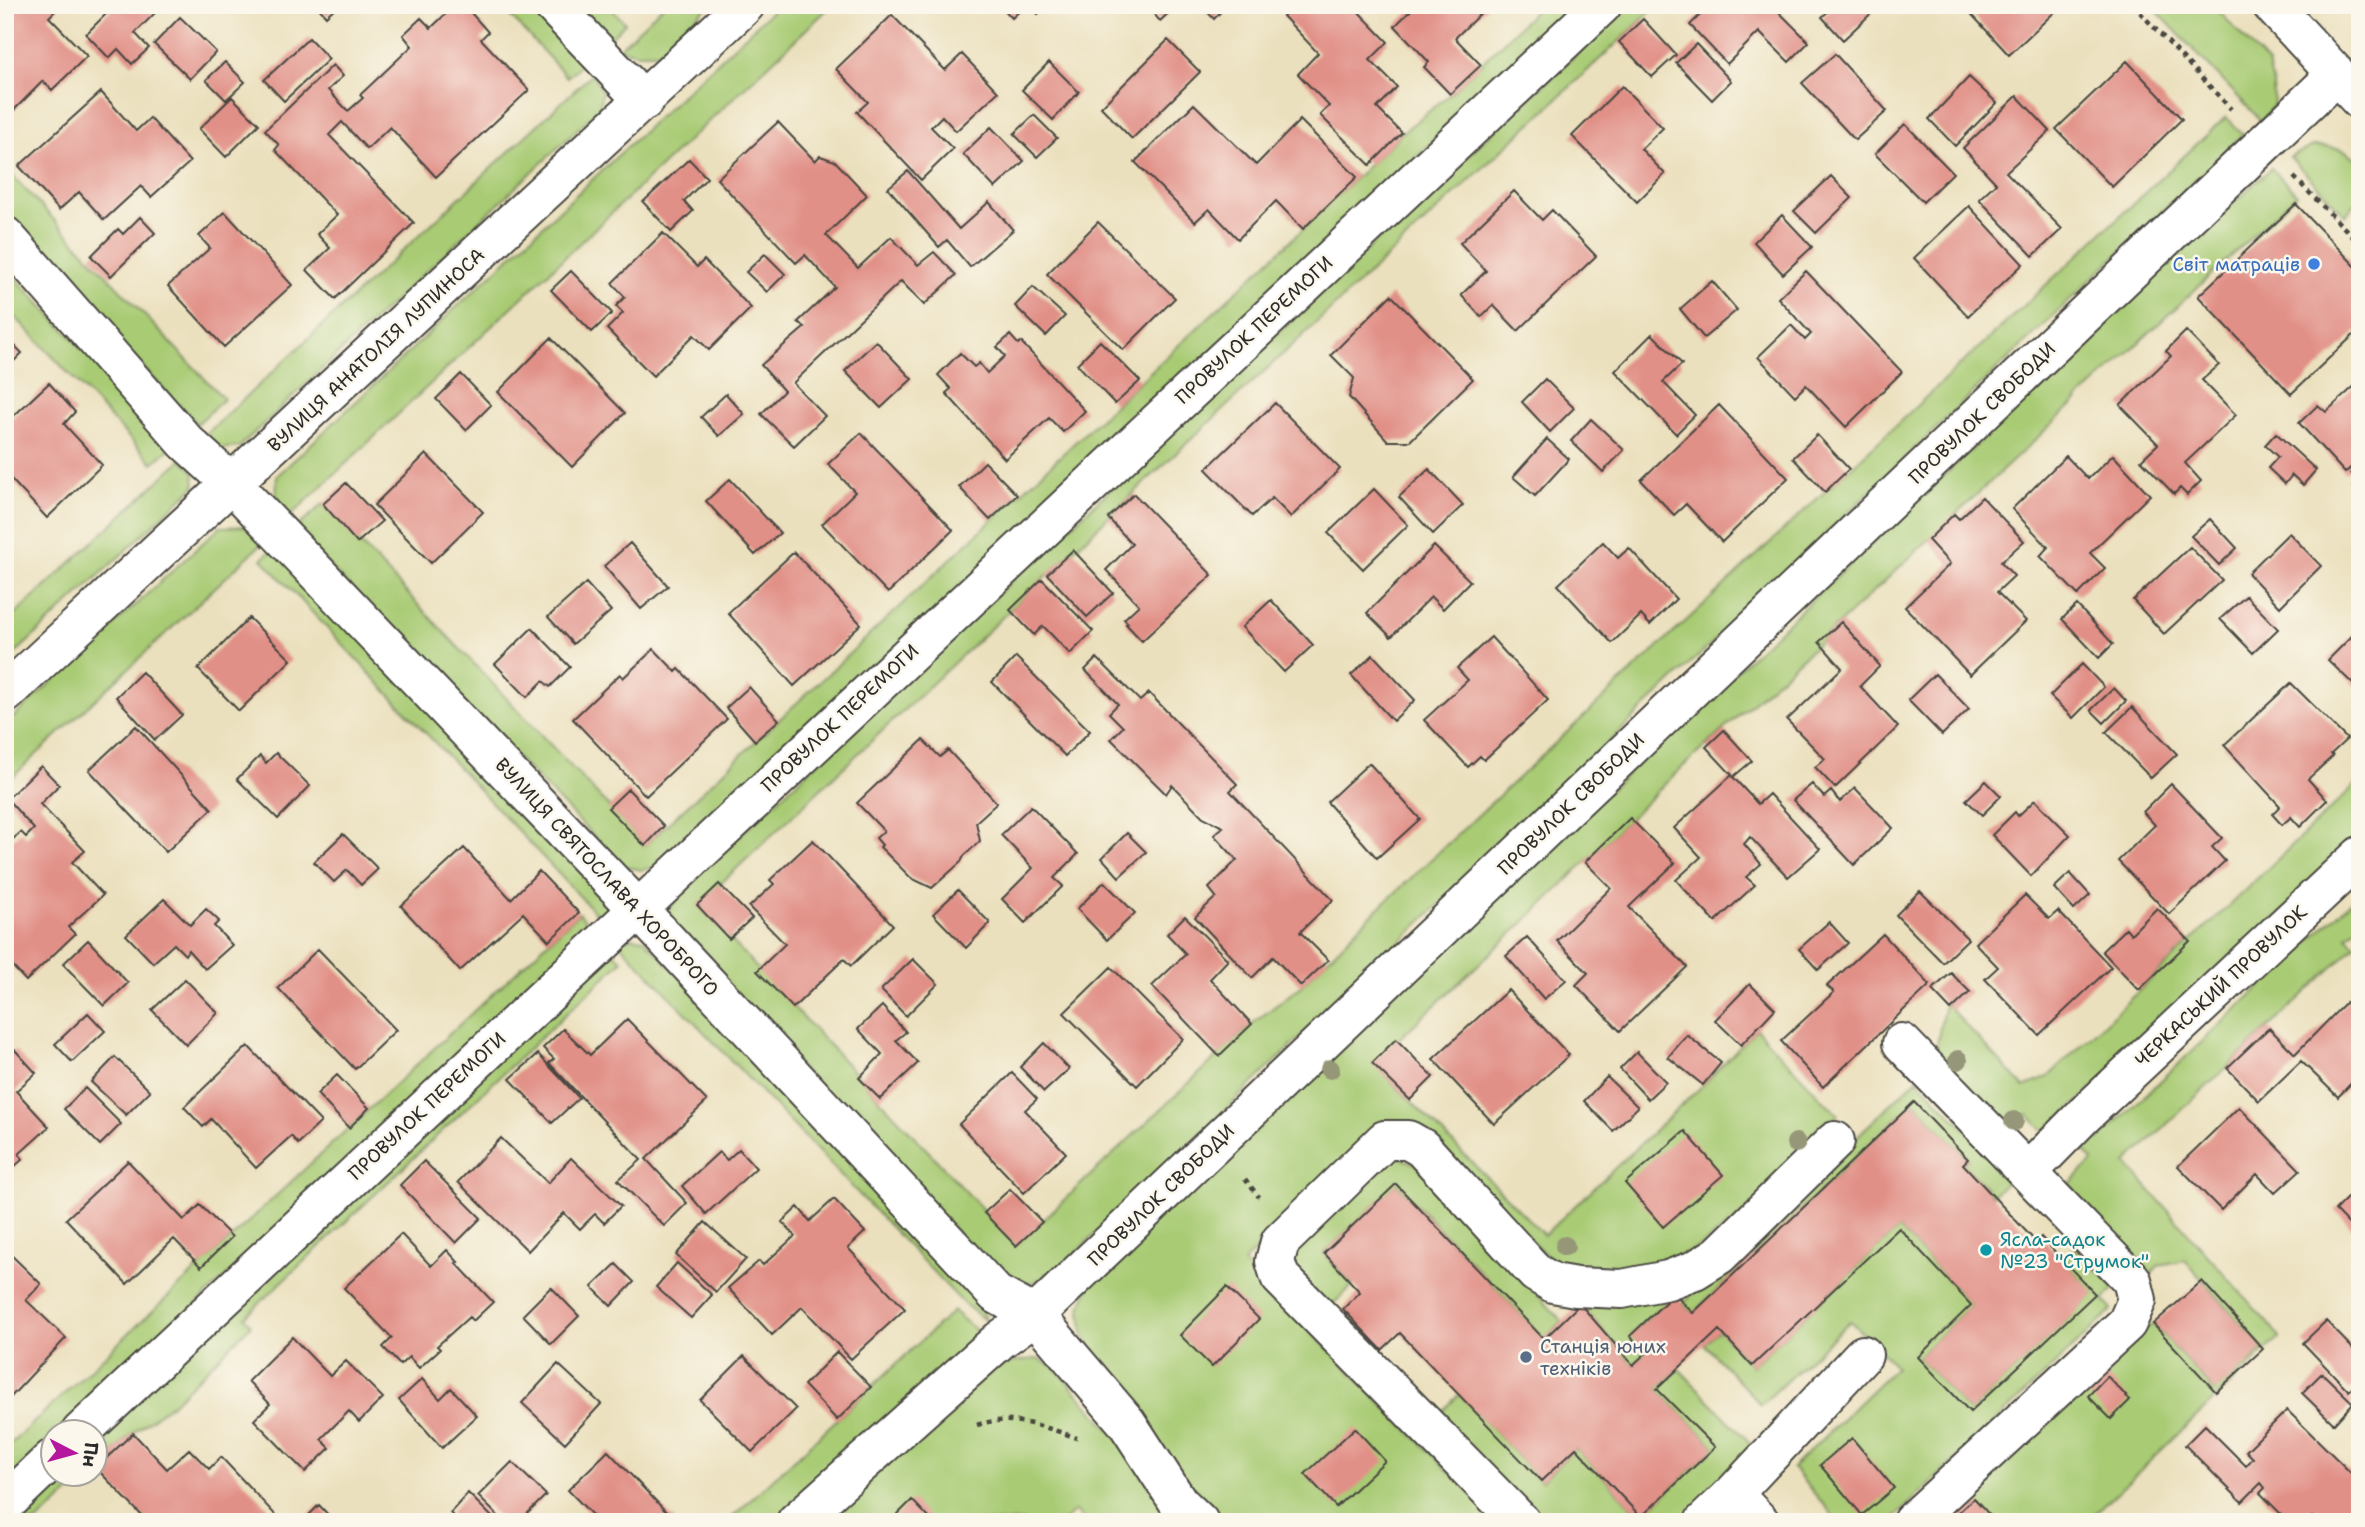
<svg xmlns="http://www.w3.org/2000/svg" width="2365" height="1527" font-family="'Shantell Sans',sans-serif">
<rect width="100%" height="100%" fill="#fbf7ec"/>
<filter id="ink" filterUnits="userSpaceOnUse"><feTurbulence type="fractalNoise" baseFrequency=".0143" numOctaves="2"/><feDisplacementMap in="SourceGraphic" scale="14" xChannelSelector="R" yChannelSelector="G"/><feConvolveMatrix kernelMatrix="1 2 1 2 8 2 1 2 1" color-interpolation-filters="sRGB"/></filter>
<filter id="wash" filterUnits="userSpaceOnUse"><feTurbulence type="fractalNoise" baseFrequency=".00686" numOctaves="4" result="noise"/><feDisplacementMap in="SourceGraphic" scale="28" xChannelSelector="R" yChannelSelector="G"/><feGaussianBlur stdDeviation="1.57" result="paint"/><feColorMatrix in="noise" values="0 0 0 0 0 0 0 0 0 0 0 0 0 0 0 0 0 1.4 0 .05"/><feComposite in="paint" operator="in"/></filter>
<g filter="url(#wash)">
<rect width="100%" height="100%" fill="#ebe0bd"/>
<path fill="#a8cb73" stroke="#6a7b4f" stroke-width="2" d="M500,5h34l52,55 -19,17z
M577,5h31l17,18 -16,16z
M664,5h45l-51,48h-21l-18,-5z
M778,5h54l-546,515 -10,-22 1,-22z
M1541,5h36l-909,859 -27,6 -18,-4 -329,-336 29,-26 322,341 658,-616 99,-96 48,-39z
M1629,5h29l-501,466 -459,434 318,340 236,-221 49,-38 65,-66 860,-803 17,17 -1182,1133c-43,28 -45,17 -83,-12l-309,-326v-18l10,-19z
M2151,5h62l55,59 5,21 1,19 -13,17z
M592,74l10,18 -3,17 -360,338 -18,2 -17,-13z
M2313,146c21,0 33,1 47,17v36l-15,16 -55,-58z
M5,168l219,231 -27,25 -192,-202z
M2271,168l26,26 -456,428 -166,152 -134,132 -168,157 171,172 159,-150 53,-56 82,86 -98,102 -43,31 -39,19 -32,7 -68,-7 -135,-134 -50,-3 -130,133 256,259h-275l-44,-40 -97,-148 -2,-26 11,-31z
M5,267l169,178 -21,18 -148,-157z
M182,459l12,13 1,14 -190,177v-39z
M248,526l20,12 -263,246v-59l215,-198z
M277,545l337,358 -12,17 -340,-361z
M2360,781v58l-315,294 -17,-19 -24,23 -71,-74 12,-60 79,84 23,-9z
M2360,893v31l-13,12 9,9 -230,218 154,174 -194,185h-155l204,-185 18,-13 62,68 48,-43 -78,-89 -26,5 -10,11 -80,-92 24,-23 -13,-16 13,-18 9,9z
M579,913l14,16 -531,503h-10v10l-47,45v-38z
M631,937l13,2 333,354 8,27 -22,-17 -345,-361z
M612,950l10,11 -377,356 6,8 -77,77 -41,31 -38,36v-31z
M1917,1079l95,98 -19,18 -30,-31 5,-5 -54,-57 -221,211 -10,-10z
M1396,1156l20,8 146,157 -18,18 -147,-155 -73,69 29,32 -27,26 -31,-35 -1,-18 13,-25z
M1899,1228l72,77 -53,52 52,55 124,-118 -33,-36 14,-11 40,41 -12,12 9,10 -222,212h-51l-47,-54 104,-101 -46,-46 -89,84 -57,-61 15,-14 33,36z
M1674,1294l-43,41 15,18 -13,12 -53,-61z
M953,1311l29,24 -203,187h-52z
M1037,1359l17,8 74,83 47,72h-90l-10,-11 -12,11h-243l175,-154 21,-7z
M1679,1369l74,77 -36,34 6,6 -38,36h-152l-98,-102 24,-26 82,87 35,-33 65,69 74,-70 -58,-58z
M56,1475h33l-52,47h-31z"/>
<g id="blocks">
<path fill="#e19087" d="M5,5h56l-12,12 38,39 -35,34 -9,-9 -35,35 -3,-3z
M115,5h41l3,4 -24,24 14,15 -17,16 -14,-15 -9,9 -23,-24z
M316,5h22l-12,11z
M455,5h9l24,27 -7,7 48,51 -93,87 -46,-50 -23,22 -25,-27 -13,13 85,88 -79,76 -28,-29 23,-22 -13,-14 20,-19 -62,-65 4,-5 -14,-15 68,-65 10,11 -15,14 20,21 15,-13 -3,-3 52,-49 -9,-11 18,-17 10,10z
M1000,5h26l-14,13z
M1030,5h17l-9,9z
M1146,5h31l-17,16z
M1201,5h26l-13,14z
M1294,5h58l36,37 -18,18 27,27 -20,21 25,25 -32,32 -50,-50 9,-9 -31,-32 20,-21 -35,-37z
M1416,5h73l-34,33 26,27 -31,29 -26,-27 5,-5 -34,-36z
M1710,5h62l37,37 -20,20 -30,-30 -32,32 -37,-39z
M1835,5h45l-37,35 -21,-23z
M1963,5h99l-53,50z
M892,15l53,55 17,-16 36,38 -42,39 -14,-15 -11,11 22,22 -32,31 -64,-68 11,-10 -32,-33z
M180,17l36,35 -26,27 -36,-35z
M1643,19l33,36 -24,22 -33,-35z
M309,38l20,21 -45,42 -20,-21z
M1168,40l32,32 -68,67 -31,-32z
M1696,44l35,37 -19,19 -36,-37z
M1835,54l52,57 -32,29 -53,-57z
M2127,61l55,58 -70,68 -56,-58z
M225,62l20,20 -19,18 -20,-20z
M1049,62l30,30 -26,28 -31,-30z
M1969,77l28,26 -42,43 -26,-27z
M1622,86l41,42 -22,21 24,25 -28,28 -65,-66z
M101,92l35,39 14,-13 40,44 -39,35 -10,-11 -37,34 -25,-28 -20,18 -40,-44z
M2017,96l33,35 -44,41 56,57 -29,27 -54,-57 17,-16 -33,-35z
M232,97l27,27 -33,33 -27,-28z
M1194,104l62,61 44,-45 57,57 -54,52 -27,-28 -38,38 -29,-30 -14,13 -60,-60z
M1034,115l23,23 -20,19 -23,-23z
M778,122l37,39 5,-5 15,5 32,34 -41,40 32,33 33,-31 27,28 16,-13 22,23 -32,30 -23,-24 -108,102 32,33 -31,30 -33,-32 23,-23 -23,-26 44,-38 -7,-5 37,-35 -30,-32 -9,8 -79,-84z
M1905,124l48,49 -30,29 -48,-48z
M991,127l33,34 -29,27 -32,-34z
M689,159l18,19 -23,23 9,10 -22,21 -28,-30z
M908,171l51,58 30,-27 24,28 -43,37 -23,-27 -8,7 -51,-59z
M1831,176l21,22 -36,35 -22,-22z
M1514,191l28,29 10,-10 44,46 -78,75 -25,-26 -12,12 -20,-22 25,-24 -26,-28z
M2296,204l64,67v58l-69,65 -93,-98z
M1969,206l54,58 -55,52 -54,-58z
M225,212l67,73 -68,62 -56,-61 42,-38 -11,-12z
M1782,215l30,32 -29,27 -29,-32z
M140,217l15,16 -44,43 -20,-20 27,-27 5,5z
M1098,222l77,76 -52,52 -76,-76z
M663,233l34,34 7,-7 47,48 -42,42 -15,-15 -41,41 -46,-47 16,-16 -7,-7 9,-9 -13,-14z
M765,254l20,20 -18,18 -21,-20z
M571,271l41,42 -20,19 -41,-42z
M1806,271l96,101 -56,55 -40,-42 -11,11 -37,-39 33,-32 14,15 6,-6 -33,-36z
M1712,281l25,29 -33,28 -24,-29z
M1033,287l32,29 -19,20 -31,-30z
M1391,295l82,84 -63,62h-22l-39,-44 5,-19 -23,-23z
M2186,331l33,34 -17,15 34,35 -51,48 16,18 -14,14 -7,-7 -6,6 -33,-34 17,-16 -38,-39 51,-49 -5,-5z
M1652,334l30,30 -19,18 32,33 -19,19 -61,-63z
M1010,335l8,9 3,-2 64,69 -22,21 -14,-14 -44,41 -59,-66 5,-4 -13,-14 22,-22 14,14 5,-4 8,10 18,-17 -8,-9z
M5,336l17,17 -17,17z
M551,338l74,75 -53,54 -74,-75z
M876,341l36,38 -31,29 -36,-37z
M1100,341l40,40 -25,23 -38,-40z
M461,374l30,31 -25,25 -30,-31z
M1545,379l29,29 -24,24 -28,-30z
M2360,381v78l-15,14 -46,-50 19,-18 8,7z
M49,383l26,29 -11,12 38,41 -55,53 -37,-40 -5,5v-59z
M726,394l18,20 -25,22 -18,-19z
M1275,403l65,66 -49,48 -19,-19 -20,18 -46,-47z
M1719,405l69,73 -66,64 -36,-38 -12,11 -33,-35z
M1591,419l33,31 -21,22 -32,-31z
M861,433l92,97 -65,63 -66,-69 33,-32 -27,-28z
M2276,433l40,37 -13,15 -11,-10 -7,9 -17,-16 10,-11 -13,-12z
M1817,435l32,34 -24,23 -32,-34z
M1547,439l22,20 -34,37 -22,-19z
M426,454l57,58 -52,51 -57,-58z
M2113,455l37,40 -60,58 15,15 -27,27 -38,-39 8,-9 -36,-38 54,-53 22,23z
M985,462l32,33 -27,25 -31,-33z
M2360,465v28l-7,-7 5,-5 -7,-8z
M1429,469l34,36 -30,29 -34,-37z
M730,479l50,54 -25,22 -49,-54z
M346,483l36,38 -25,22 -34,-39z
M1374,489l34,36 -45,44 -35,-36z
M1134,494l78,81 -70,66 -16,-17 2,-1 -4,-4 15,-14 -33,-35 26,-26 -24,-26z
M1982,497l42,44 -23,21 13,14 -17,16 29,29 -56,54 -65,-68 45,-43 -22,-24 26,-26 5,5z
M2210,519l27,29 -18,17 -28,-29z
M2289,533l32,33 -41,41 -32,-34z
M1603,542l15,16 11,-10 47,51 -26,26 -9,-10 -29,28 -54,-58z
M630,543l38,43 -27,23 -37,-43z
M1434,546l36,35 -27,28 -12,-12 -40,40 -24,-24z
M2190,547l32,33 -58,54 -31,-34z
M1073,550l40,43 -26,24 -40,-43z
M794,552l67,72 -67,62 -66,-73z
M1042,579l51,52 -23,23 -27,-28 -9,9 -24,-25z
M586,583l25,28 -38,33 -25,-27z
M2246,596l32,33 -25,24 -33,-34z
M1271,600l42,45 -29,27 -42,-45z
M2077,605l36,39 -14,14 -37,-39z
M249,618l42,42 -52,51 -41,-42z
M1841,622l39,44 -20,20 38,41 -63,61 -20,-21 10,-8 -38,-39 55,-52 -23,-26z
M532,628l38,39 -20,20 -7,-6 -16,16 -32,-33z
M2360,628v55l-4,4 -28,-27z
M1491,637l57,63 -64,60 -4,-4 -12,11 -44,-47 44,-40 -11,-12z
M654,649l22,23 3,-3 48,50 -81,77 -73,-77 47,-45 3,4z
M1373,655l42,45 -22,21 -42,-46z
M1016,657l74,74 -25,25 -73,-74z
M1097,658l43,43 9,-8 88,91 -7,7 103,109 -33,32 28,28 -27,26 -28,-29 -21,21 -57,-61 21,-20 -7,-9 28,-28 -23,-25 9,-8 -20,-10 -31,-32 -6,9 -55,-55 12,-12 -14,-14 9,-9 -33,-34z
M2082,664l22,23 -31,31 -23,-22z
M142,672l40,43 -27,25 -39,-43z
M1935,674l34,35 -27,26 -34,-35z
M2291,683l56,56 -16,15 2,2 -25,23 19,21 -27,27 -9,-10 -9,8 -10,-11 8,-8 -56,-61z
M749,687l30,33 -24,21 -29,-33z
M2114,688l12,13 -22,22 -13,-13z
M2132,707l45,47 -26,24 -45,-46z
M136,726l76,83 -46,43 -77,-82z
M1724,730l28,31 -19,16 25,27 11,-10 51,55 -32,28 -38,-40 -6,7 17,20 -15,13 9,8 -40,37 -39,-42 25,-23 -27,-29 58,-53 -26,-28z
M923,740l17,17 8,-7 49,53 -21,19 4,19 -16,15 -3,6 -29,26 -21,-10 -31,-31 2,-2 -6,-7 8,-7 -27,-28z
M276,753l34,33 -32,33 -41,-40 23,-23 6,7z
M1369,763l51,56 -43,39 -50,-56z
M41,766l18,19 -19,19 45,47 -13,11 31,33 -35,32 7,7 -49,47 -21,-23v-112l16,-14 5,5 8,-8 -27,-30z
M1986,781l15,15 -19,19 -16,-15z
M1812,784l12,13 7,-6 9,11 15,-14 38,40 -39,37 -61,-65z
M2171,784l51,54 -10,9 13,14 -56,53 -51,-53 37,-36 -12,-13z
M628,789l36,37 -19,20 -37,-38z
M2035,800l35,35 -39,41 -39,-41 23,-23 3,4z
M1031,806l47,48 -24,24 9,8 -38,37 -23,-24 31,-31 -32,-33z
M1630,818l45,45 -46,44 58,60 -67,64 -44,-46 12,-12 -31,-32 54,-53 -26,-26z
M1127,833l19,19 -27,25 -17,-19z
M343,834l35,35 -17,16 -14,-15 -13,12 -20,-20z
M813,840l80,85 -42,41 -7,-7 -51,49 -36,-37 28,-27 -36,-37 25,-23 -4,-4z
M464,848l47,51 28,-28 40,42 -30,28 -26,-28 -63,58 -59,-65z
M2070,873l20,22 -16,15 -20,-22z
M1104,882l31,31 -28,27 -30,-31z
M719,884l33,34 -23,21 -32,-34z
M958,890l32,33 -24,25 -33,-34z
M1920,891l48,48 -25,24 -47,-48z
M2025,895l24,24 9,-8 53,56 -72,68 -54,-56 13,-12 -23,-24z
M164,899l26,26 16,-16 13,12 -5,5 18,19 -27,24 -17,-19 -3,5 -11,-11 -21,19 -27,-28z
M2157,908l33,33 -51,49 -37,-39 24,-23 5,6z
M1185,916l43,44 -18,19 42,45 -33,32 -67,-70 34,-32 -19,-20z
M1829,922l19,21 -30,27 -19,-21z
M1883,934l47,51 -107,102 -42,-46 53,-49 -7,-6z
M1527,937l39,43 -22,19 -38,-43z
M88,940l40,43 -24,23 -41,-42z
M318,949l78,81 -41,39 -77,-81z
M913,959l25,25 -32,32 -25,-26z
M1111,967l72,72 -46,47 -73,-73z
M1951,973l19,19 -19,18 -19,-20z
M185,979l33,34 -32,32 -34,-35z
M1750,984l25,25 -34,36 -26,-25z
M1508,990l61,65 -75,69 -61,-65z
M2357,991l3,3v80l-22,23 -37,-36 -42,40 -32,-33 42,-40 26,26z
M882,1006l24,26 -10,8 22,23 -38,36 -21,-21 23,-24 -24,-25z
M88,1013l17,18 -33,31 -17,-18z
M627,1019l80,82 -61,58 41,44 -23,23 -46,-46 23,-20 -92,-97 5,-4 -11,-11 20,-19 27,26z
M1687,1035l34,28 -18,22 -35,-28z
M1396,1039l37,38 -23,23 -38,-37z
M1044,1043l25,26 -25,23 -24,-25z
M248,1046l73,76 -23,22 -7,-8 -35,32 -45,-49 -8,8 -19,-20z
M15,1050l21,23 -20,18 33,36 -30,27 4,5 -18,16v-115z
M1637,1052l29,30 -18,17 -28,-30z
M538,1054l41,44 -27,25 -42,-44z
M115,1057l35,34 -24,24 -35,-33z
M1012,1073l25,26 -12,11 41,43 -42,40 -65,-69z
M337,1075l32,33 -20,20 -32,-34z
M1607,1077l31,30 -25,24 -29,-30z
M85,1088l36,36 -21,21 -36,-36z
M1914,1102l54,57 -5,5 73,78 5,-5 54,57 -125,118 -52,-55 53,-52 -72,-77 -147,138 -33,-36 -62,59 58,58 -74,70 -65,-69 -35,33 -141,-148 -18,17 -39,-41 17,-17 -36,-39 72,-69 148,155 36,-35 53,61 13,-12 -16,-17 44,-42 19,19z
M2239,1107l61,63 -25,23 -18,-19 -36,36 -43,-44z
M1685,1131l38,44 -60,52 -38,-44z
M501,1138l47,45 23,-25 50,48 -17,17 -9,-9 -15,15 -16,-16 -36,38 -70,-69z
M739,1149l17,19 -50,46 -24,-28 37,-34 8,8z
M128,1161l56,59 16,-15 32,32 -31,30 -27,-28 -47,45 -61,-65z
M424,1161l57,57 -25,25 -56,-58z
M2360,1185v51l-25,-26z
M1010,1189l32,33 -26,24 -32,-33z
M834,1199l31,33 -17,16 57,61 -54,50 -49,-52 -30,28 -44,-47 31,-27 4,4 32,-29 -13,-14 16,-15 12,14z
M705,1222l41,37 -30,33 -40,-37z
M401,1234l30,32 16,-16 11,12 -2,1 37,39 -20,19 -4,-4 -32,29 3,3 -21,19 -10,-11 -9,8 -17,-18 9,-9 -48,-50z
M5,1249l36,35 -15,16 40,38 -59,63 -2,-95 6,-6 -6,-6z
M677,1263l35,32 -21,23 -35,-31z
M616,1264l18,18 -23,24 -19,-19z
M2202,1281l61,68 -47,43 -63,-68z
M551,1287l28,29 -28,28 -28,-29z
M1227,1287l32,32 -47,48 -32,-32z
M2326,1321l34,35v24l-11,11 -46,-48z
M292,1337l38,39 16,-15 37,37 -24,24 -10,-11 -28,28 9,9 -25,24 -51,-52 16,-16 -22,-23z
M837,1352l34,35 -34,33 -33,-35z
M744,1356l52,53 -44,43 -52,-52z
M558,1364l43,40 -36,39 -43,-40z
M2322,1373l31,30 -19,21 -32,-31z
M2107,1376l23,24 -19,19 -23,-23z
M422,1379l18,20 11,-11 26,28 -35,32 -43,-48z
M2287,1410l73,72v40h-43l-5,-5 -4,5h-19l-29,-29 5,-5 -4,-5 -19,19 -57,-57 20,-20 41,41 7,-8 -7,-7z
M1355,1428l30,33 -49,46 -31,-33z
M133,1433l34,36 22,-20 20,20 12,-12 61,65h-134l-52,-54z
M1852,1438l42,50 -32,27 -42,-50z
M608,1451l68,71h-81l2,-2 -29,-30z
M512,1462l34,33 -27,27h-15l-26,-26z
M468,1493l29,29h-38l-9,-9z
M1974,1498l22,24h-48z
M912,1500l21,22h-43z
M319,1505l16,17h-33z"/>
</g>
</g>
<g filter="url(#ink)">
<use href="#blocks" fill-opacity="0" stroke="#484641" stroke-width="2"/>
<g fill="none" stroke-linecap="round" stroke-linejoin="round">
<defs>
<path id="minor" d="M553,5l91,96
M5,236l181,206 46,42 405,424 359,386 39,21 92,108 52,80 20,19
M5,694l740,-689
M1902,1043l230,237 5,20 -10,23 -215,199
M2028,1172l55,-56 277,-260
M81,1432l1521,-1427
M1733,1494l130,-139
M5,1504l47,-45
M796,1522l204,-182 35,-25 1301,-1240
M1521,1522l-241,-245 -5,-16 5,-19 105,-102h23l14,8 114,125 17,10 23,4 46,2 46,-9 27,-10 24,-15 116,-114
M1704,1522l29,-28 27,28"/>
<path id="major" d="M2272,5l88,95"/>
</defs>
<use href="#minor" stroke="#484641" stroke-width="42"/>
<use href="#major" stroke="#484641" stroke-width="42"/>
<path stroke="#484641" stroke-width="4.5" stroke-dasharray="5 5" stroke-linecap="butt" d="M2133,5l98,104
M2294,177l66,67
M2355,938l5,-5
M1245,1179l14,18
M977,1425c32,-11 70,2 100,13"/>
<use href="#minor" stroke="#fff" stroke-width="38"/>
<use href="#major" stroke="#fff" stroke-width="38"/>
</g>
<g fill="#969779">
<circle cx="1958" cy="1060" r="10"/>
<circle cx="1330" cy="1069" r="10"/>
<circle cx="2014" cy="1121" r="10"/>
<circle cx="1796" cy="1143" r="10"/>
<circle cx="1565" cy="1246" r="10"/>
</g>
</g>
<circle fill="#3f7fe0" stroke="#fbf7ec" stroke-width="2.5" cx="2314" cy="264" r="7"/>
<circle fill="#0f9aa8" stroke="#fbf7ec" stroke-width="2.5" cx="1986" cy="1250" r="7"/>
<circle fill="#5c6f8a" stroke="#fbf7ec" stroke-width="2.5" cx="1526" cy="1357" r="7"/>
<g text-anchor="middle" dominant-baseline="central" stroke-width="5" stroke-linejoin="round" paint-order="stroke">
<g font-size="19" fill="#366cbe" stroke="#fbf7ec" text-anchor="end">
<text x="2300" y="264">Світ матраців</text>
</g>
<g font-size="19" fill="#2b2b2b" stroke="#fbf7ec">
<text transform="translate(1254 330) rotate(-43)">ПРОВУЛОК ПЕРЕМОГИ</text>
<text transform="translate(376 350) rotate(-43)">ВУЛИЦЯ АНАТОЛІЯ ЛУПИНОСА</text>
<text transform="translate(1982 413) rotate(-44)">ПРОВУЛОК СВОБОДИ</text>
<text transform="translate(840 718) rotate(-43)">ПРОВУЛОК ПЕРЕМОГИ</text>
<text transform="translate(1571 804) rotate(-44)">ПРОВУЛОК СВОБОДИ</text>
<text transform="translate(607 877) rotate(47)">ВУЛИЦЯ СВЯТОСЛАВА ХОРОБРОГО</text>
<text transform="translate(2221 986) rotate(-43)">ЧЕРКАСЬКИЙ ПРОВУЛОК</text>
<text transform="translate(427 1106) rotate(-43)">ПРОВУЛОК ПЕРЕМОГИ</text>
<text transform="translate(1161 1195) rotate(-44)">ПРОВУЛОК СВОБОДИ</text>
</g>
<g font-size="19" fill="#0d838f" stroke="#fbf7ec" text-anchor="start">
<text x="2000" y="1239">Ясла-садок<tspan x="2000" dy="22">№23 "Струмок"</tspan></text>
</g>
<g font-size="19" fill="#4e5e75" stroke="#fbf7ec" text-anchor="start">
<text x="1540" y="1346">Станція юних<tspan x="1540" dy="22">техніків</tspan></text>
</g>
</g>
<rect width="2365" height="1527" fill="none" stroke="#fbf7ec" stroke-width="28"/>
<g transform="translate(74 1453) rotate(96)"><circle r="33" fill="#fbf7ec" stroke="#a8a59f" stroke-width="2"/>
<path d="M0-5L12 26L0 18L-12 26Z" fill="#b5179e"/>
<text y="-10" font-size="19" font-weight="bold" text-anchor="middle" fill="#2b2b2b">Пн</text>
</g>
</svg>
